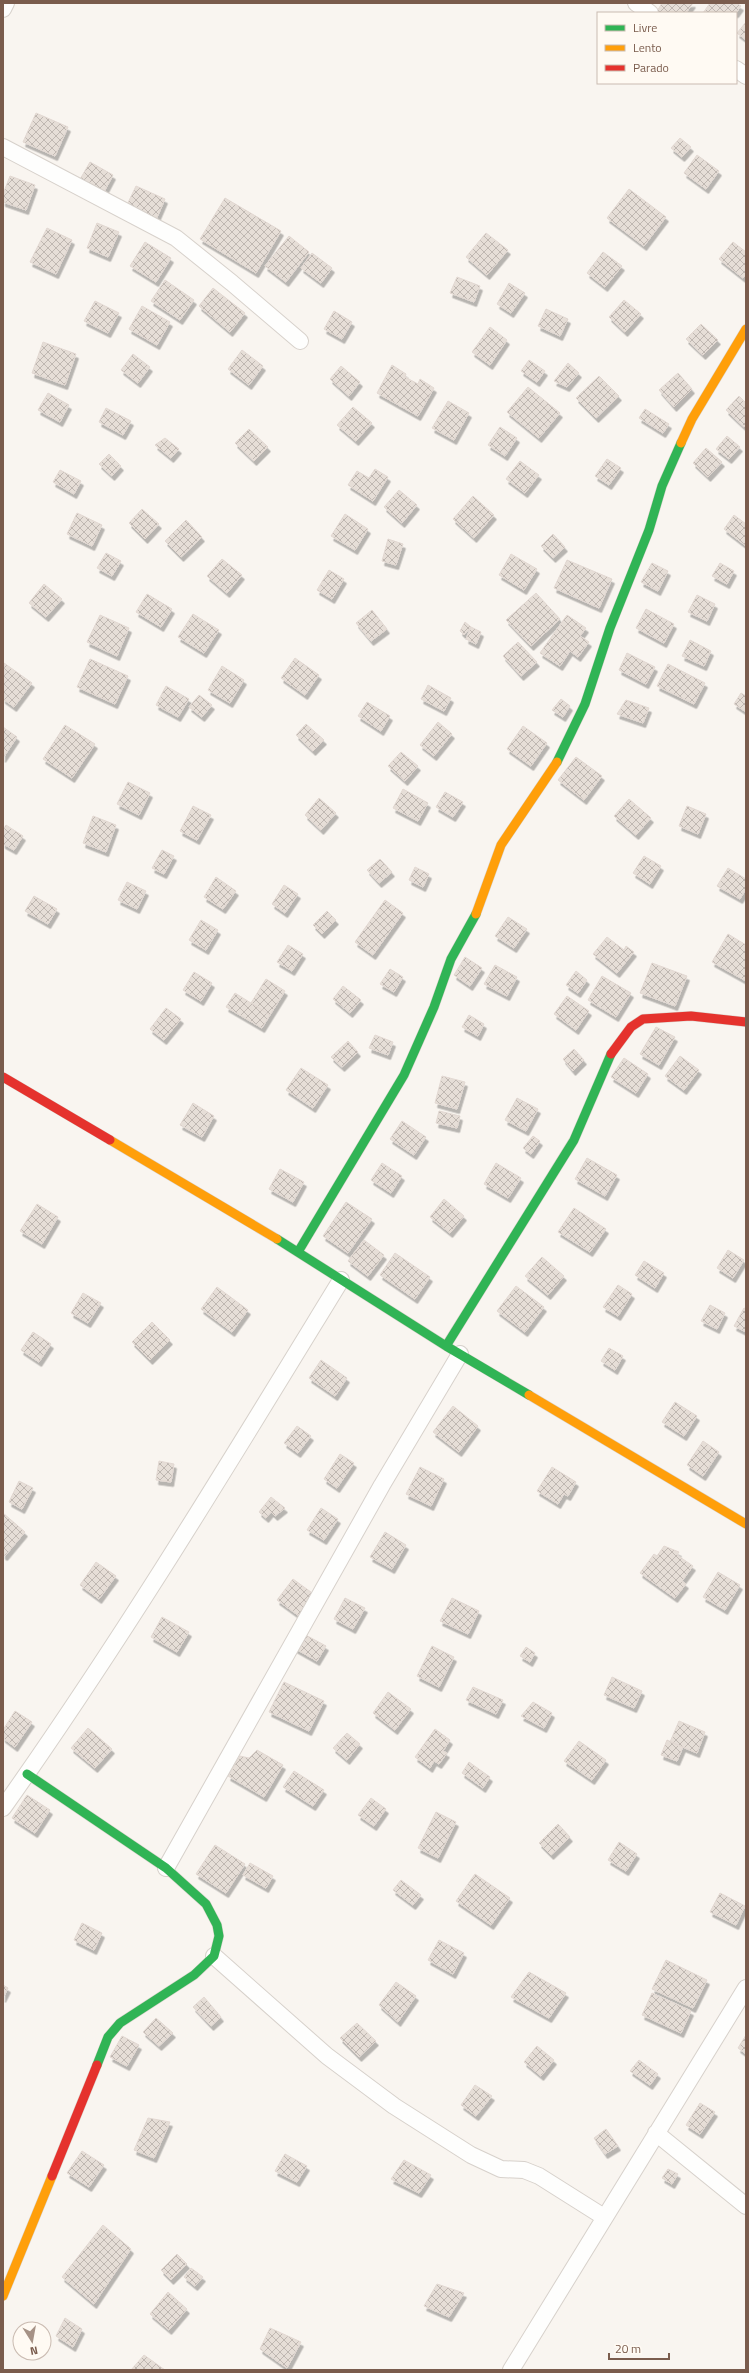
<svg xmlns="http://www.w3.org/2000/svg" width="749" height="2373" font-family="'Titillium Web',sans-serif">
<defs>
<pattern id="building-cross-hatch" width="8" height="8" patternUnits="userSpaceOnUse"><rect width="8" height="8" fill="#e6ded7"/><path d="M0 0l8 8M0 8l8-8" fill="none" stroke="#bfb7b1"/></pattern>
<filter id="shadow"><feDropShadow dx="2.5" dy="4.5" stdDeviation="0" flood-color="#0004"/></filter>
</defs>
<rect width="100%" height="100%" fill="#f9f5f0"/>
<path fill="url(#building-cross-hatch)" stroke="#e2d8d2" filter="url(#shadow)" d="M662,3h31l-7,10h-30z
M710,3h26l5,3 -5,7h-33z
M746,22v18l-9,-7z
M36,113l32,14 -13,29 -32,-14z
M680,138l11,9 -9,10 -11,-9z
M697,155l22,16 -13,18 -22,-16z
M90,162l23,13 -10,19 -24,-13z
M10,176l25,9 -9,25 -23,-8v-8z
M136,186l29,13 -10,23 -30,-13z
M629,189l37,28 -22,29 -37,-28z
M225,198l56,33 -25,42 -56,-34z
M97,223l22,9 -11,25 -21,-9z
M47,228l25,12 -16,34 -26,-12z
M486,233l22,17 -21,25 -21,-18z
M289,236l20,16 -23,30 -21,-16z
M145,242l26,16 -15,24 -26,-16z
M733,242l13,10v23l-3,3 -24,-19z
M603,252l19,14 -17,21 -18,-14z
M312,253l20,15 -11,15 -20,-15z
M457,277l23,9 -6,16 -24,-9z
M165,280l29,20 -14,20 -29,-19z
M509,283l16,10 -14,20 -14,-9z
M213,288l32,25 -15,19 -31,-26z
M624,300l17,14 -16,18 -16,-15z
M95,301l24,12 -11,20 -24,-12z
M142,306l28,16 -13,23 -28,-16z
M546,309l22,10 -8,17 -22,-10z
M334,311l18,11 -10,17 -18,-10z
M701,324l17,16 -15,15 -17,-16z
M490,327l17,13 -17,25 -18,-13z
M43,342l33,12 -11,31 -33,-12z
M242,350l21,16 -14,19 -21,-16z
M133,354l17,13 -12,16 -17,-13z
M529,360l16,11 -8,11 -16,-11z
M568,363l11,10 -12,14 -13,-6z
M392,365l14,9 -1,3 13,7 2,-5 14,9 -16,28 -41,-23z
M341,366l19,16 -11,14 -19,-17z
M678,373l14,16 -18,18 -15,-17z
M599,376l20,20 -23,22 -20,-20z
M528,387l32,26 -21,25 -32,-26z
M48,393l21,12 -9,17 -22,-12z
M739,396l7,7v22l-2,2 -18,-17z
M448,401l21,12 -15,27 -22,-12z
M353,407l19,16 -16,18 -19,-16z
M106,408l25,13 -8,14 -24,-13z
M645,409l24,15 -6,9 -24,-15z
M500,427l17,11 -12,18 -17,-11z
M249,429l19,18 -14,14 -19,-18z
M727,436l13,11 -11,12 -13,-10z
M165,438l14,11 -8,9 -16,-13z
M706,448l16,14 -14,15 -15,-14z
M109,454l12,12 -9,10 -13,-12z
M607,459l14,9 -12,17 -14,-9z
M520,461l19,14 -14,18 -19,-14z
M375,469l13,8 -15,24 -25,-16 9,-14 12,7z
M60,470l21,11 -7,13 -21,-12z
M399,490l18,15 -15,18 -18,-16z
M473,496l21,19 -20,23 -21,-19z
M142,509l17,15 -14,15 -16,-16z
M77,513l25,12 -10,21 -25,-12z
M345,514l23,15 -13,21 -24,-14z
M734,515l12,9v22l-22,-17z
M186,520l16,17 -21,20 -16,-16z
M553,534l12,13 -12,11 -12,-12z
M388,539l15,5 -7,21 -14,-4z
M106,553l15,8 -9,15 -15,-8z
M511,554l26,15 -13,21 -25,-15z
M222,559l20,16 -15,18 -20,-17z
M567,560l45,19 -13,29 -45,-20z
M652,563l16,8 -10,20 -17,-9z
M720,563l14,8 -7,13 -15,-8z
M329,570l15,9 -12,20 -15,-9z
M44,584l18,15 -16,18 -17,-14z
M536,593l24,26 -29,27 -25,-26z
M147,594l25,15 -11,18 -25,-15z
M697,595l18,9 -8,17 -19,-9z
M646,609l28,15 -10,19 -28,-15z
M372,610l15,19 -16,12 -15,-18z
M193,614l26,16 -15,23 -26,-16z
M100,615l29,13 -12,28 -30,-14z
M567,615l19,13 -6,8 9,6 -11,15 -8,-6 -10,15 -20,-13z
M465,622l6,5 -7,8 -4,-4z
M471,627l10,5 -5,12 -10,-5z
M690,640l21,11 -7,15 -22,-10z
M518,642l19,20 -16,14 -18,-20z
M627,653l28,14 -9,17 -27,-14z
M295,658l24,17 -14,20 -24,-17z
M90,659l38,17 -13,28 -38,-17z
M4,663l28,20 -18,24 -11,-8z
M668,664l37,19 -11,21 -37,-18z
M222,666l22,14 -14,23 -22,-13z
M428,685l23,13 -7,13 -23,-12z
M166,686l23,13 -11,18 -22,-12z
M741,693l5,3v16l-12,-8z
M199,695l13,10 -10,12 -13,-10z
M561,699l9,7 -7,11 -11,-7z
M626,700l23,8 -6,15 -26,-9z
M367,702l23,14 -9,15 -23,-15z
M438,722l14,12 -18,22 -14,-11z
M306,724l18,16 -11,11 -17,-16z
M65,725l30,19 -23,34 -29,-19z
M523,726l24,17 -16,23 -24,-17z
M3,727l14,10 -14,21z
M401,752l17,14 -13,15 -17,-15z
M576,757l26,19 -18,24 -26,-20z
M128,782l22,11 -11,22 -22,-11z
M403,789l25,14 -10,18 -25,-13z
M445,792l18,10 -10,15 -17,-10z
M319,798l17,15 -15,17 -16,-15z
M629,799l22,19 -15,17 -22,-19z
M193,806l18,9 -14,25 -17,-9z
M687,806l19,8 -8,20 -19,-8z
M93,816l23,9 -10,27 -23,-9z
M6,825l17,11 -9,14 -11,-6v-14z
M162,850l12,6 -10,18 -12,-6z
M644,856l17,10 -11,18 -17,-11z
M380,859l12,13 -13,11 -12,-13z
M415,867l14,7 -6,13 -14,-7z
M728,868l18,11v10l-6,10 -23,-13z
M216,877l20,14 -13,18 -19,-12z
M127,882l19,9 -9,18 -19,-9z
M284,885l14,9 -13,19 -13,-9z
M34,896l23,13 -9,15 -23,-13z
M385,900l18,13 -30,42 -18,-13z
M327,911l9,9 -14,14 -9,-9z
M508,917l19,12 -13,19 -19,-12z
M201,920l17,10 -12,20 -17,-10z
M728,934l18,11v36l-34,-19z
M607,937l17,13 2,-4 8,6 -17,21 -24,-19z
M288,945l15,9 -11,17 -15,-9z
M465,957l17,11 -12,18 -16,-11z
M652,963l35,13 -12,30 -35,-13z
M495,965l22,12 -10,19 -23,-12z
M390,969l13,8 -9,15 -14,-8z
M576,971l11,9 -9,13 -12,-8z
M194,972l18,11 -11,18 -18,-11z
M602,976l29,17 -15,24 -28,-17z
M266,979l19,12 -15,24 -19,-12z
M343,986l18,14 -11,13 -17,-14z
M235,993l35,22 -8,13 -36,-21z
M567,996l22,15 -13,19 -22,-16z
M166,1008l15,11 -17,21 -14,-11z
M469,1015l15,9 -6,12 -16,-9z
M656,1027l19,10 -16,28 -19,-11z
M375,1035l18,7 -5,13 -19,-7z
M348,1041l10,11 -16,15 -11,-10z
M574,1049l10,11 -11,11 -10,-12z
M680,1056l19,14 -15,20 -19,-14z
M624,1058l24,16 -12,19 -25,-16z
M301,1068l27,17 -15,23 -27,-18z
M442,1076l23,6 -8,27 -22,-6z
M517,1098l21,11 -12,22 -21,-11z
M193,1103l21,13 -12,21 -22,-12z
M439,1111l21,5 -3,12 -21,-5z
M402,1121l24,16 -12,18 -24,-16z
M533,1136l7,5 -9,13 -8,-6z
M587,1158l30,17 -12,21 -30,-17z
M382,1163l20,13 -11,17 -20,-13z
M496,1163l25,15 -13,20 -24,-14z
M280,1169l24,13 -11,20 -24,-13z
M444,1199l20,17 -14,17 -20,-16z
M346,1202l26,17 -24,34 -25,-17z
M37,1204l21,13 -16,27 -22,-13z
M574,1208l32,21 -16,23 -32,-20z
M364,1240l20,15 -16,21 -20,-15z
M728,1250l16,10 -11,18 -16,-10z
M395,1253l35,24 -15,22 -35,-24z
M542,1257l22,19 -16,19 -23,-19z
M644,1261l20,12 -9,15 -20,-13z
M618,1285l14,9 -14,22 -15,-9z
M516,1286l28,21 -19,25 -28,-21z
M217,1287l31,23 -16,22 -31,-23z
M83,1293l18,10 -13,20 -17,-10z
M710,1305l15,8 -8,16 -16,-8z
M744,1308l2,1v23l-12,-6z
M152,1322l18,18 -20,20 -18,-18z
M33,1332l18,12 -12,18 -18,-12z
M609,1348l14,8 -8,14 -14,-9z
M321,1360l26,18 -12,18 -26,-18z
M675,1402l22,14 -13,20 -22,-14z
M453,1406l25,20 -19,26 -26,-20z
M297,1426l14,10 -13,17 -14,-10z
M703,1441l16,11 -16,24 -16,-11z
M340,1454l14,9 -17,25 -13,-9z
M159,1461l15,3 -3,18 -15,-2z
M420,1467l24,12 -13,27 -25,-12z
M552,1467l24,15 -8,14 -4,-2 -6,10 -21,-13z
M19,1481l14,7 -11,21 -13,-7z
M271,1497l14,11 -10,8 -4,-4 -5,6 -7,-6z
M321,1508l17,11 -14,21 -17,-10z
M3,1513l22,19 -20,24 -2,-1z
M385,1532l21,13 -14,24 -22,-12z
M664,1546l15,6 -2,3 16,11 -11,15 4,3 -11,14 -35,-25 14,-19 3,2z
M96,1562l20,14 -17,23 -19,-14z
M718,1572l22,13 -15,25 -22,-13z
M293,1579l22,16 -16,21 -22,-16z
M345,1598l20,10 -12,21 -19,-10z
M452,1598l27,13 -11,23 -28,-13z
M162,1617l27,15 -12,20 -26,-15z
M302,1633l24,13 -9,15 -23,-13z
M432,1646l22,11 -15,30 -22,-11z
M526,1647l9,6 -5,9 -10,-6z
M612,1677l30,14 -8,17 -30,-13z
M284,1682l40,19 -15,30 -40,-19z
M473,1687l30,13 -7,14 -30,-14z
M388,1692l23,17 -16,21 -22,-17z
M533,1702l19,11 -8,15 -23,-12z
M15,1711l17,11 -17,25 -12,-9v-8z
M679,1721l26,11 -8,21 -27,-11z
M88,1728l24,21 -17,19 -24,-20z
M435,1729l15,11 -7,11 4,2 -8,11 -5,-3 -4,7 -15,-11z
M347,1733l13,11 -13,16 -14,-12z
M667,1740l16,7 -6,14 -16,-6z
M579,1741l27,19 -14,20 -28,-19z
M257,1750l26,15 -19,32 -36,-21 12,-20 9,2z
M469,1762l21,15 -7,11 -21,-15z
M294,1771l30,19 -11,16 -30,-19z
M27,1795l23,15 -15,23 -23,-15z
M371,1798l15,11 -12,17 -16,-11z
M436,1812l20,10 -18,36 -20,-10z
M558,1824l12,13 -19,18 -12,-12z
M619,1842l18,12 -11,17 -18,-11z
M215,1845l30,19 -19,29 -30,-19z
M250,1863l23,13 -7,12 -23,-13z
M475,1874l35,24 -19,27 -35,-24z
M401,1880l20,15 -8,10 -20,-15z
M720,1893l25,13 -9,19 -26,-13z
M82,1923l20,10 -8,17 -20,-10z
M439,1940l25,13 -11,21 -25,-14z
M666,1960l41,20 -14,28 -41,-19z
M529,1972l37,21 -17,25 -38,-21z
M396,1982l20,14 -18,26 -19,-17z
M3,1985l5,3 -5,10z
M652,1993l39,18 -10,22 -39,-18z
M204,1997l17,20 -10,9 -18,-19z
M156,2018l17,15 -14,13 -16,-14z
M357,2023l19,18 -17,16 -19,-19z
M746,2035v19l-8,-6z
M122,2036l17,9 -12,21 -17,-9z
M537,2046l17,14 -13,16 -17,-14z
M639,2060l19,14 -8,11 -20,-14z
M475,2085l17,11 -16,20 -15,-11z
M700,2103l15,9 -15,22 -14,-9z
M148,2118l22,4 -16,36 -20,-8z
M606,2129l12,17 -13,8 -11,-16z
M82,2151l22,14 -15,22 -22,-14z
M285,2154l22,12 -10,16 -22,-11z
M404,2160l27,15 -12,18 -28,-14z
M668,2169l10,5 -6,10 -10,-6z
M103,2225l28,24 -37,55 -32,-27z
M177,2254l10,10 -16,16 -10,-10z
M191,2268l12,9 -8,9 -11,-9z
M437,2284l27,9 -15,24 -25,-11z
M168,2292l19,17 -18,21 -19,-16z
M65,2318l17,11 -9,18 -17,-11z
M270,2328l31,14 -14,26 -27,-19z
M144,2355l21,15h-34z"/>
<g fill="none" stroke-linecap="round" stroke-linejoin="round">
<defs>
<path id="street" d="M636,3l14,10
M3,9l3,-6
M736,69l10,7
M3,147l173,91 56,45 68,58
M3,1808c121,-171 229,-350 338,-528
M166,1868l216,-383 78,-131
M214,1956l113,100 67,50 77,49 30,14 23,1 15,6 65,41
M656,2133l90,73
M511,2370l235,-382"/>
<path id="fast" d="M557,762l28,-58 25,-76 39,-98 13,-44 19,-43
M277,1239l169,107 83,49
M298,1252l106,-177 30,-68 17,-48 25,-45
M446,1346l128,-206 37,-86
M27,1774l139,94 40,36 11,21 2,11 -5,20 -20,19 -74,48 -12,14 -11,28"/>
<path id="slow" d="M681,443l11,-24 54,-90
M476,914l25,-69 56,-83
M110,1140l167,99
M529,1395l217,129
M3,2296l49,-120"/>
<path id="jam" d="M611,1054l20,-27 12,-8 48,-3 55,6
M3,1077l107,63
M52,2176l45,-111"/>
</defs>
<use href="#street" stroke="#d7d1cb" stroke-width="18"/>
<use href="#fast" stroke="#d9d2cb" stroke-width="10"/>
<use href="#slow" stroke="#d9d2cb" stroke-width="10"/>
<use href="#jam" stroke="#d9d2cb" stroke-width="10"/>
<use href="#street" stroke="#fefefd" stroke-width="16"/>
<use href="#fast" stroke="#30b455" stroke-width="9"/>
<use href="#slow" stroke="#ff9f0a" stroke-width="9"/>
<use href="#jam" stroke="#e5322d" stroke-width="9"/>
</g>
<rect width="749" height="2373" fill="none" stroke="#7a5c4d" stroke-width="8"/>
<rect x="597" y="12" width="140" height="72" fill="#fffaf3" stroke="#cabbb1"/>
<rect x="605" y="25" width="20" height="6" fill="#30b455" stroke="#cabbb1"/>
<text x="633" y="32" font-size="12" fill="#7a5c4d">Livre</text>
<rect x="605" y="45" width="20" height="6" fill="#ff9f0a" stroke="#cabbb1"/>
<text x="633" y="52" font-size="12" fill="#7a5c4d">Lento</text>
<rect x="605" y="65" width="20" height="6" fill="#e5322d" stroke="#cabbb1"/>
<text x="633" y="72" font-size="12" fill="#7a5c4d">Parado</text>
<g transform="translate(32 2341) rotate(169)"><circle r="19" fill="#fffaf3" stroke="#cabbb1"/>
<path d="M0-3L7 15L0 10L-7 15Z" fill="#a69286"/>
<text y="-6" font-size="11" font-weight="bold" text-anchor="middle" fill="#7a5c4d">N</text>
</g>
<path d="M609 2353v6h60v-6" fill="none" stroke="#7a5c4d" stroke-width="2"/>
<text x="615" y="2353" font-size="12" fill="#7a5c4d" stroke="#fffaf3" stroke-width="3" paint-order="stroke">20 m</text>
</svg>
